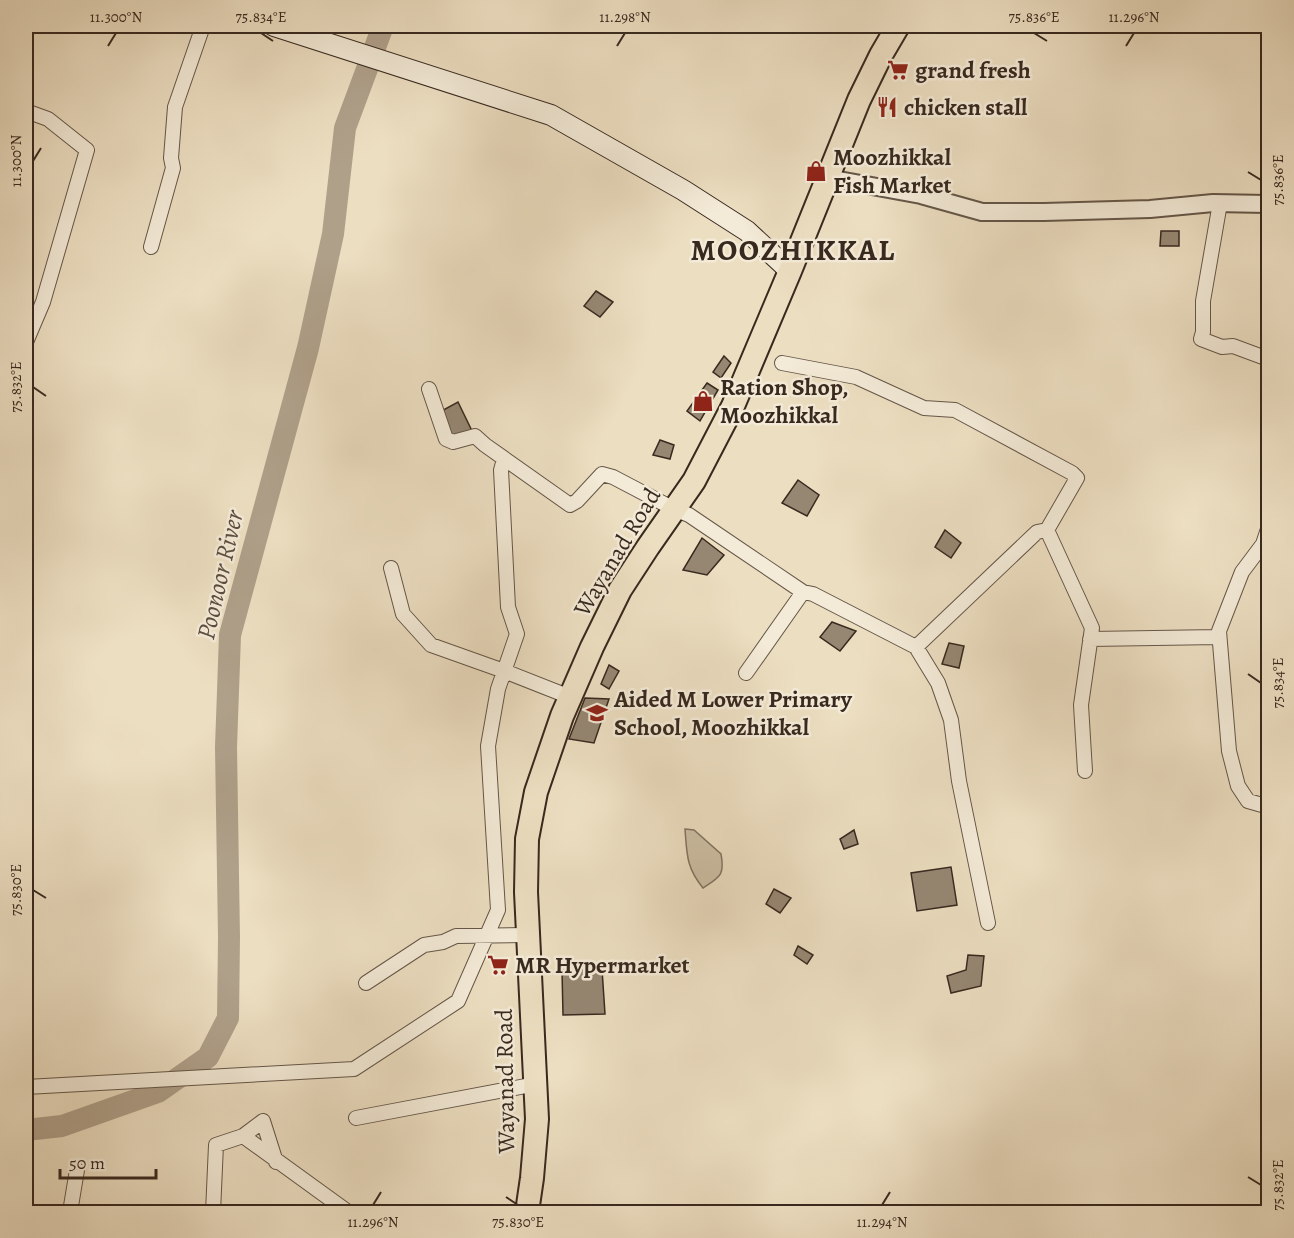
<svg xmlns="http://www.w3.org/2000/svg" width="1294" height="1238" font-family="Alegreya,serif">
<rect width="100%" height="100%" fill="#ecdec1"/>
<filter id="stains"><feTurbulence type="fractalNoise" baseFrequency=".00333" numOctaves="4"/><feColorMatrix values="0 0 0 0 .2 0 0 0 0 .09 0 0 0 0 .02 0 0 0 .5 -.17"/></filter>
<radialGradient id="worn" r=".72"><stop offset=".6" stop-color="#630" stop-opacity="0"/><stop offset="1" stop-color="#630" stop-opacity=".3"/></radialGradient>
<path fill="#cdbfa5" stroke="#827462" stroke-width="1.5" d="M685,829l9,1 27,24c4,21 -1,23 -18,34 -17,-21 -16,-34 -18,-59z"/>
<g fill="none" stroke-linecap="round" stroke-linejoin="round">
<path stroke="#afa08a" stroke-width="22" d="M26,1130l36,-4 96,-34 50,-35 20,-39 1,-81 -3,-190 4,-112 78,-287 25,-114 12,-106 38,-102"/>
</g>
<path fill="#968773" stroke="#38291f" stroke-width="1.5" d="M1161,231h18v15h-19z
M596,291l17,11 -13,15 -16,-11z
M724,356l7,7 -10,15 -8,-6z
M707,383l11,7 -18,31 -13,-10z
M458,402l15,31 -17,10 -20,-29z
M660,440l14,5 -4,14 -17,-4z
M798,480l21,15 -12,21 -25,-13z
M945,530l16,13 -10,15 -16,-11z
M702,538l22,17 -17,20 -24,-5z
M832,622l24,9 -16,20 -20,-14z
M949,643l15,3 -5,22 -17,-4z
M609,665l10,6 -10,18 -8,-5z
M585,698l24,1 -15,44 -25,-4z
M854,830l4,14 -14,5 -4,-10z
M951,867l6,38 -40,6 -6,-38z
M774,889l17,9 -11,15 -14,-9z
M798,946l15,9 -6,9 -13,-9z
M968,955l16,1 -3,30 -30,7 -4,-17 19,-6z
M602,969l3,45 -42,1 -1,-45z"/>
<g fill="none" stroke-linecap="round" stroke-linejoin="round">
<defs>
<path id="minor" d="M26,111l22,8 39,31 -44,152 -17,40
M1220,203l-17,98v31l-2,7 21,8 11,-1 35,13
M151,247l22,-79 -2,-10 4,-51 28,-81
M782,363l74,14 68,31 31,2 117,63 5,5 -30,52
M429,389l17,50 7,3 22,-6 10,9 85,60 7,-4 25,-27 11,3 61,32 15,6 114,77 10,2 103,53 22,36 13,37 8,61 29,142
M1268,529l-5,15 -21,28 -23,59 10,120 9,35 10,15 14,4 6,-1
M391,568l12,46 28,31 73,26 66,26
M1090,639l129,-2
M916,647l121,-115 10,-2 45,98 -11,77 4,66
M746,673l57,-81
M366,983l58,-38 19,-3 13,-6 72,-1
M26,1087l328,-18 104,-68 40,-91 -10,-164 10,-57 19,-55 -9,-27 -7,-137 3,-11
M356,1118l180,-34
M243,1136l20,-15 13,41
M70,1212l7,-42
M213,1212l3,-67 27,-9 105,76"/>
<path id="tertiary" d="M828,178l93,17 61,17h62l106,-3 63,-6 55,1"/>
<path id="secondary" d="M274,26l277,89 132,75 64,41 43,40"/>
<path id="trunk" d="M527,1212l5,-34 5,-59 -11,-227 1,-53 9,-47 26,-76 30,-69 28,-57 28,-43 46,-66 39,-75 57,-135 69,-171 22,-45 17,-29"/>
</defs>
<use href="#minor" stroke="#655648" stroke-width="16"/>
<use href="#tertiary" stroke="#655648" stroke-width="20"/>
<use href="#secondary" stroke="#38291f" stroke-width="22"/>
<use href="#trunk" stroke="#38291f" stroke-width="26"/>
<use href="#minor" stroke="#f3ead7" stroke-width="14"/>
<use href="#tertiary" stroke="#f3ead7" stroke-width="16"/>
<use href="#secondary" stroke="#f3ead7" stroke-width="20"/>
<use href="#trunk" stroke="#ecdec1" stroke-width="22"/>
</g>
<path fill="none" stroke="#38291f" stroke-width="2" d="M261,33l12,8M1034,33l13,8M108,46l8,-13M617,46l8,-13M1126,46l8,-13M33,161l8,-13M1248,172l13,8M33,387l13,9M1248,674l13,9M33,890l13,8M1248,1177l13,8M506,1197l12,8M373,1205l8,-13M882,1205l8,-13"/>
<defs>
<symbol id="supermarket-bare" viewBox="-9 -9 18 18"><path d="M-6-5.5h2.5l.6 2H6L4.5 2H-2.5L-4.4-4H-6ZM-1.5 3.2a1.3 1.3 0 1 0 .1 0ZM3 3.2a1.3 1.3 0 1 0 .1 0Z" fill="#8f2418" stroke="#f3ead7" stroke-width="2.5" paint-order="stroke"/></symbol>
<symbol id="restaurant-bare" viewBox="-9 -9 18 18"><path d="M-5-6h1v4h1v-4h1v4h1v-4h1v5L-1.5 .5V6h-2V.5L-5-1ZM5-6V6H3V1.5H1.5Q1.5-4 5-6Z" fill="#8f2418" stroke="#f3ead7" stroke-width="2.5" paint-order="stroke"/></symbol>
<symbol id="shop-bare" viewBox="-9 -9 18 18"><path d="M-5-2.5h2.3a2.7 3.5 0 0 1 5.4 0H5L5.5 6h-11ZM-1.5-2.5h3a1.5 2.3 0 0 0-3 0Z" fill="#8f2418" stroke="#f3ead7" stroke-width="2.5" paint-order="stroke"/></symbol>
<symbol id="school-bare" viewBox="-9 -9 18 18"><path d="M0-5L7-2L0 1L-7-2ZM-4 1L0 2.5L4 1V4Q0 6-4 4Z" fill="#8f2418" stroke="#f3ead7" stroke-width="2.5" paint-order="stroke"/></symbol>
</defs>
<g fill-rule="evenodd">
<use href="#supermarket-bare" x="883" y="55" width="30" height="30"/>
<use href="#restaurant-bare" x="872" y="92" width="30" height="30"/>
<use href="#shop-bare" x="801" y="156" width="30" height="30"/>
<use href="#shop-bare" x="688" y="386" width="30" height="30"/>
<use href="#school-bare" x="582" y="698" width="30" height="30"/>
<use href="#supermarket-bare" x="483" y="950" width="30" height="30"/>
</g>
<g text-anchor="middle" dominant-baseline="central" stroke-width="5" stroke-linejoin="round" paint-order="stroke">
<g font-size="24" font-weight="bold" fill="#38291f" stroke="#f3ead7" text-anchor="start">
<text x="915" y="70">grand fresh</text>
<text x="904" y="107">chicken stall</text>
<text x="833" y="157">Moozhikkal<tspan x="833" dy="28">Fish Market</tspan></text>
<text x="720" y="387">Ration Shop,<tspan x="720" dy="28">Moozhikkal</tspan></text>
<text x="614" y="699">Aided M Lower Primary<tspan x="614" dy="28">School, Moozhikkal</tspan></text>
<text x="515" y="965">MR Hypermarket</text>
</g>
<g font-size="24" fill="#38291f" stroke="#f3ead7">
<text transform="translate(617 552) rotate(-59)">Wayanad Road</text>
<text transform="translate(505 1081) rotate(-91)">Wayanad Road</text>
</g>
<g font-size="26" font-style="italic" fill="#5c4d3f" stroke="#f3ead7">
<text transform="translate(220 575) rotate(-77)">Poonoor River</text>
</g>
<g font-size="30" font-weight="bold" letter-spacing="1.5" fill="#38291f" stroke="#f3ead7">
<text x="793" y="250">MOOZHIKKAL</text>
</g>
</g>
<rect width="1294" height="1238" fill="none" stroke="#ecdec1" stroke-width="66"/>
<path d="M60 1169v9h96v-9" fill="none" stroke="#38291f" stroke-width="3"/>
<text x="69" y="1169" font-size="18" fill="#38291f" stroke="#f3ead7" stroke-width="4.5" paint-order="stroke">50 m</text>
<rect x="33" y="33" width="1228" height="1172" fill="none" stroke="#38291f" stroke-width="2"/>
<g font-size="15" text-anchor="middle" fill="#38291f">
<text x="116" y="22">11.300°N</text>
<text x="261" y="22">75.834°E</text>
<text x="625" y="22">11.298°N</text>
<text x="1034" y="22">75.836°E</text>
<text x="1134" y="22">11.296°N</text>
<text transform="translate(16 161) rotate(-90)" y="5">11.300°N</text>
<text transform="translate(1278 180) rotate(-90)" y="5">75.836°E</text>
<text transform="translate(16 387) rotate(-90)" y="5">75.832°E</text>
<text transform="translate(1278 683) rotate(-90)" y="5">75.834°E</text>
<text transform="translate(16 890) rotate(-90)" y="5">75.830°E</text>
<text transform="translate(1278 1185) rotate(-90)" y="5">75.832°E</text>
<text x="373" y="1227">11.296°N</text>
<text x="518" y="1227">75.830°E</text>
<text x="882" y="1227">11.294°N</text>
</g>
<rect width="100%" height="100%" filter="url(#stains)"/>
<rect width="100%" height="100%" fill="url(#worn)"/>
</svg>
